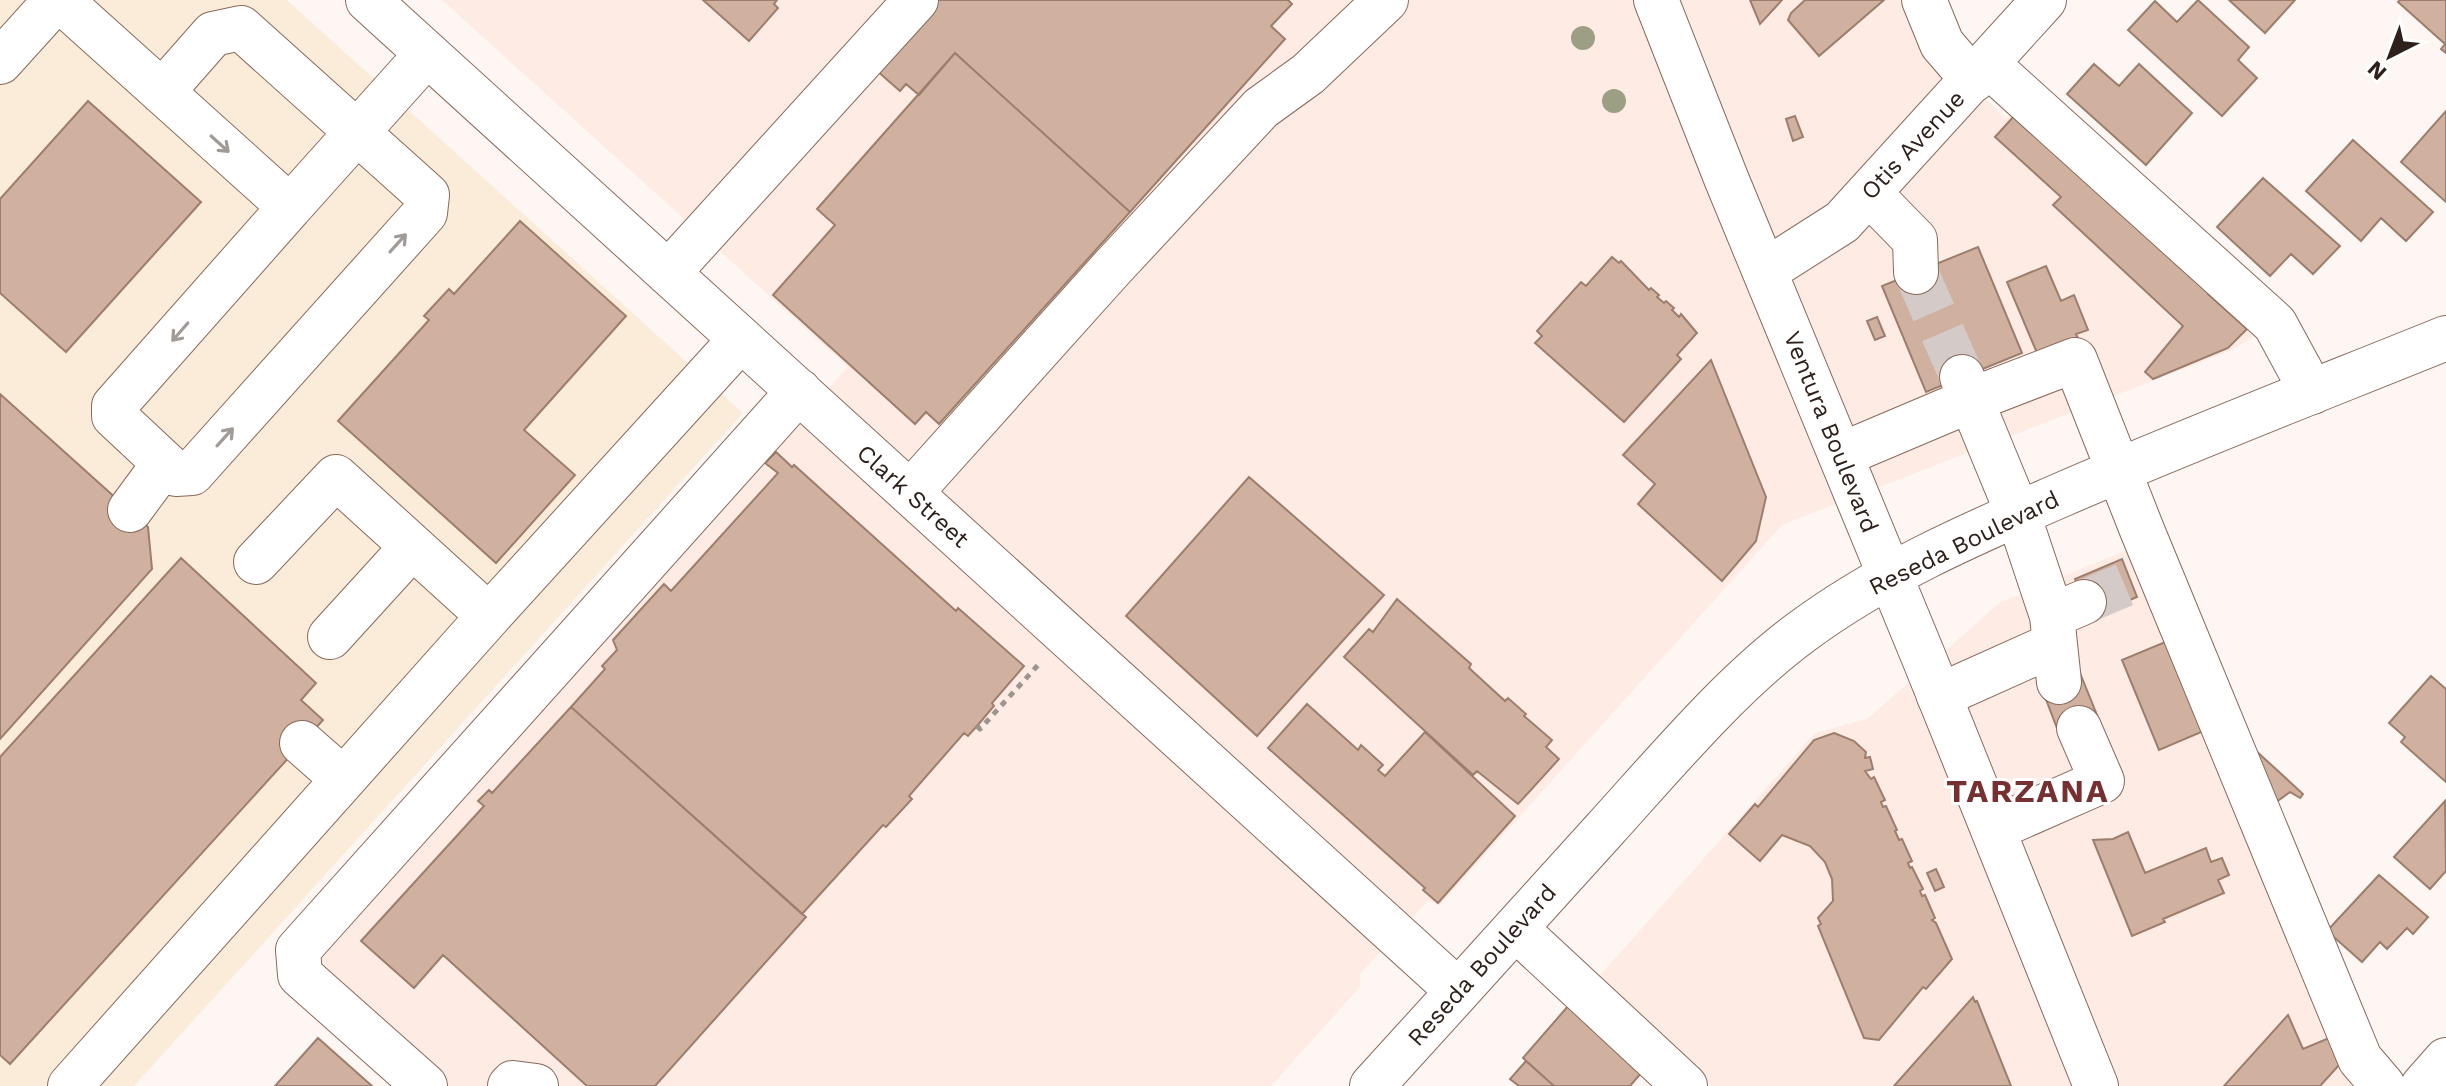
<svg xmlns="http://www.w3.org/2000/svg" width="2446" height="1086" font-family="'Work Sans',sans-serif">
<rect width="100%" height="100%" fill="#fef6f3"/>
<path fill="#feece4" d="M442,0h1472l23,56 69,62 28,-30 251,230 -53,32 -450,175 -342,380 -12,-4 -68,73v13l-89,99h-825l-128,-115 -3,-20 533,-584z
M2132,548l222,538h-642l-117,-105 220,-248 52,-14 134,-117z"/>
<path fill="#fbecd9" d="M0,0h287l456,413 -609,673h-134z"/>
<path fill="#d0b1a0" stroke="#9d7d6b" stroke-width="2" d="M703,0h74l-3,4 4,4 -29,33z
M937,0h351l4,4 -21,22 14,13 -155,173 -175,-159 -36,42 -13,-11 -6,7 -24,-21z
M1750,0h32l-22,24z
M1805,0h79l-65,56 -31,-36 3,-7z
M2198,0l51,47 -11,13 19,18 -35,38 -94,-86 27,-29 22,21z
M2229,0h66l-30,33z
M2400,0h46v53l-5,-4 4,-5 -47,-42z
M955,53l175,159 -191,212 -13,-12 -11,12 -142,-129 62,-70 -18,-16z
M2094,64l25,22 20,-22 53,49 -46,52 -79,-71z
M88,101l113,101 -135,150 -66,-59v-94z
M2446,111v91l-45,-40z
M2015,115l199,174 -6,5 39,35 -19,19 -75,31 -8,-7 38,-46 -130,-121 8,-8 -66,-60z
M1795,116l8,21 -10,4 -7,-22z
M2353,140l80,72 -27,29 -25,-23 -20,23 -55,-50z
M2263,178l77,68 -27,28 -22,-20 -21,22 -53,-49z
M520,221l106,95 -102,114 51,45 -79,88 -158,-142 91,-101 -5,-4 25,-27 5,5z
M1978,247l44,106 -96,39 -44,-106z
M1612,257l7,6 2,-2 28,29 2,-2 8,7 -2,2 7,6 2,-2 8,7 -2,2 7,7 2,-3 16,19 -20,22 4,4 -57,63 -89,-79 7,-7 -5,-5 44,-49 5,4z
M2046,266l15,35 13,-6 14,35 -12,4 4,9 -40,17 -33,-78z
M1877,317l8,19 -10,4 -8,-19z
M1711,360l55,137 -10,44 -34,40 -84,-77 17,-20 -32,-29z
M0,394l148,133 4,42 -152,170z
M776,452l16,15 2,-2 162,146 2,-3 66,58 -32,37 2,3 -17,20 -9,10 -4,-3 -55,63 3,3 -26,28 -3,-2 -81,89 -231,-207 34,-38 -3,-3 15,-16 -4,-10 51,-56 7,7 107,-118 -13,-10z
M1249,477l135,118 -127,141 -131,-120z
M181,558l135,125 -15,17 22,20 -313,344 -10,-9v-298z
M2122,559l15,38 -46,20 -16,-38z
M1397,599l74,65 -2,4 36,33 3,-3 18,16 -2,2 28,24 -6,7 13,12 -41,45 -41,-33 -4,4 -129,-118 25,-28 4,3z
M2170,640l36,90 -47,20 -37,-90z
M2080,673l19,47 -39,16 -18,-47z
M2431,676l15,13v93l-45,-40 4,-5 -16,-14z
M1307,704l51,46 3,-5 22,20 -5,5 7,6 40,-44 90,84 -77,87 -15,-13 2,-2 -157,-140z
M571,707l235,210 -151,169h-68l-144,-131 -29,33 -53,-47 123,-135 -6,-5 11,-11 3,3z
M1834,733l20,8 12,11 -1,6 5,-1 3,12 -8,2 6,8 3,-2 11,23 -4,2 2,5 3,-1 11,24 -2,1 4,9 3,-1 10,22 -4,2 2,5 2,-1 11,22 -3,2 2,5 3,-1 10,23 -3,2 4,3 16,36 -26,30 -3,-2 -44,53 -15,-2 -46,-112 3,-2 -3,-6 15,-17 -1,-22 -7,-17 -15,-16 -28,-11 -22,26 -31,-27 26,-30 3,3 56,-67z
M2254,749l49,45 -3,4 -10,-6 -15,11z
M2445,801l1,70 -16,18 -36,-32z
M2128,832l17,41 61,-25 5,14 11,-4 7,17 -11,5 6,13 -61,26 2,3 -33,14 -39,-96 20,-1z
M1936,869l8,18 -9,4 -8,-18z
M2379,875l49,42 -15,17 -6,-6 -20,21 -7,-7 -18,20 -35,-31z
M1973,997l2,5 2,-1 34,85h-117z
M1569,1005l73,67 -12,14h-76l-31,-28z
M2288,1015l15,34 26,-11 11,26 -20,22h-96z
M318,1038l54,48h-97z
M1526,1061l28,25h-35l-9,-7z"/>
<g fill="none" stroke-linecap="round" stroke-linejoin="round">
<path stroke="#d4cbc8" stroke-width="44" stroke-dasharray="44 22" stroke-linecap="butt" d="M1916,272l46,105
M2084,602l47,-20"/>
<defs>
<path id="minor" d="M60,0l230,207 -176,199v10l62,58 16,-1 233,-260 2,-18 -186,-167 -28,6 -51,58
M368,0l1090,991
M1924,0l18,44 31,36
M0,62l56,-62
M1987,64l288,260 37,68
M1869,193l46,47 1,32
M290,207l137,-153
M1765,271l77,-49 202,-222
M668,273l248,-273
M1841,455l130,-55 -9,-23
M910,493l202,-225 149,-160 47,-34 78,-74
M130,510l34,-46
M256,562l80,-85 153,139
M2052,616l-34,-102 -47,-114 104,-40 67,170 218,529 23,27
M330,637l82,-90
M2059,682l-7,-66 32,-14
M1939,696l116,-52
M302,743l41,36
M1993,829l109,-48 -23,-53
M1516,929l169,157
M70,1086l419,-470 252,-277
M425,1086l-125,-111 -2,-25 501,-559
M510,1086l3,-3 23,3
M2423,1086l23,-26"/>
<path id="major" d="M1656,0l70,178 198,480 172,428
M1372,1086c78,-86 157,-172 234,-258 59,-65 124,-143 194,-195 79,-59 171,-99 261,-138 127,-55 256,-105 385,-157"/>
</defs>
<use href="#minor" stroke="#89695a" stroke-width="46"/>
<use href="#major" stroke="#89695a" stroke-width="46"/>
<path stroke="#9e948f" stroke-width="5" stroke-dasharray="6 6" stroke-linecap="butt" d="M977,726l3,3 59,-65"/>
<use href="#minor" stroke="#fff" stroke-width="44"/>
<use href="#major" stroke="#fff" stroke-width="44"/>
</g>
<g fill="#9c9f83">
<circle cx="1583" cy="38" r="12"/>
<circle cx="1614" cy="101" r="12"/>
</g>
<defs><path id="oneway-shaft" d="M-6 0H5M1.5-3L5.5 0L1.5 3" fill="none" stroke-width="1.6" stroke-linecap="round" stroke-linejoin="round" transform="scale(2)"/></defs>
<g stroke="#a19b98">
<use href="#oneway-shaft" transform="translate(220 144) rotate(42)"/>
<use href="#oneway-shaft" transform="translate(398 243) rotate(-48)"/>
<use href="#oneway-shaft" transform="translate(180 332) rotate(131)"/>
<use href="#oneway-shaft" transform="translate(225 437) rotate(-48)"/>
</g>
<g text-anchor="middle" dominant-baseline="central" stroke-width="6" stroke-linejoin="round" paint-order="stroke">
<g font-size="24" fill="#2e211b" stroke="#fff">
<text transform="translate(1913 145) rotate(-47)">Otis Avenue</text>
<text transform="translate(1831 432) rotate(68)">Ventura Boulevard</text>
<text transform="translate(913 496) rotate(42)">Clark Street</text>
<text transform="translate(1964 543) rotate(-26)">Reseda Boulevard</text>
<text transform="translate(1482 965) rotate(-48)">Reseda Boulevard</text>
</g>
<g font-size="32" font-weight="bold" letter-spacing="2" fill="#773032" stroke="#fff">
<text x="2028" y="791">TARZANA</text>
</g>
</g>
<g transform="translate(2390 56) rotate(222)" stroke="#ffffff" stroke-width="6" paint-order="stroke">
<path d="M0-6L14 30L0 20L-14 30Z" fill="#2e211b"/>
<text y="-12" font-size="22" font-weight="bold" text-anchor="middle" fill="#2e211b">N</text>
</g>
</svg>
